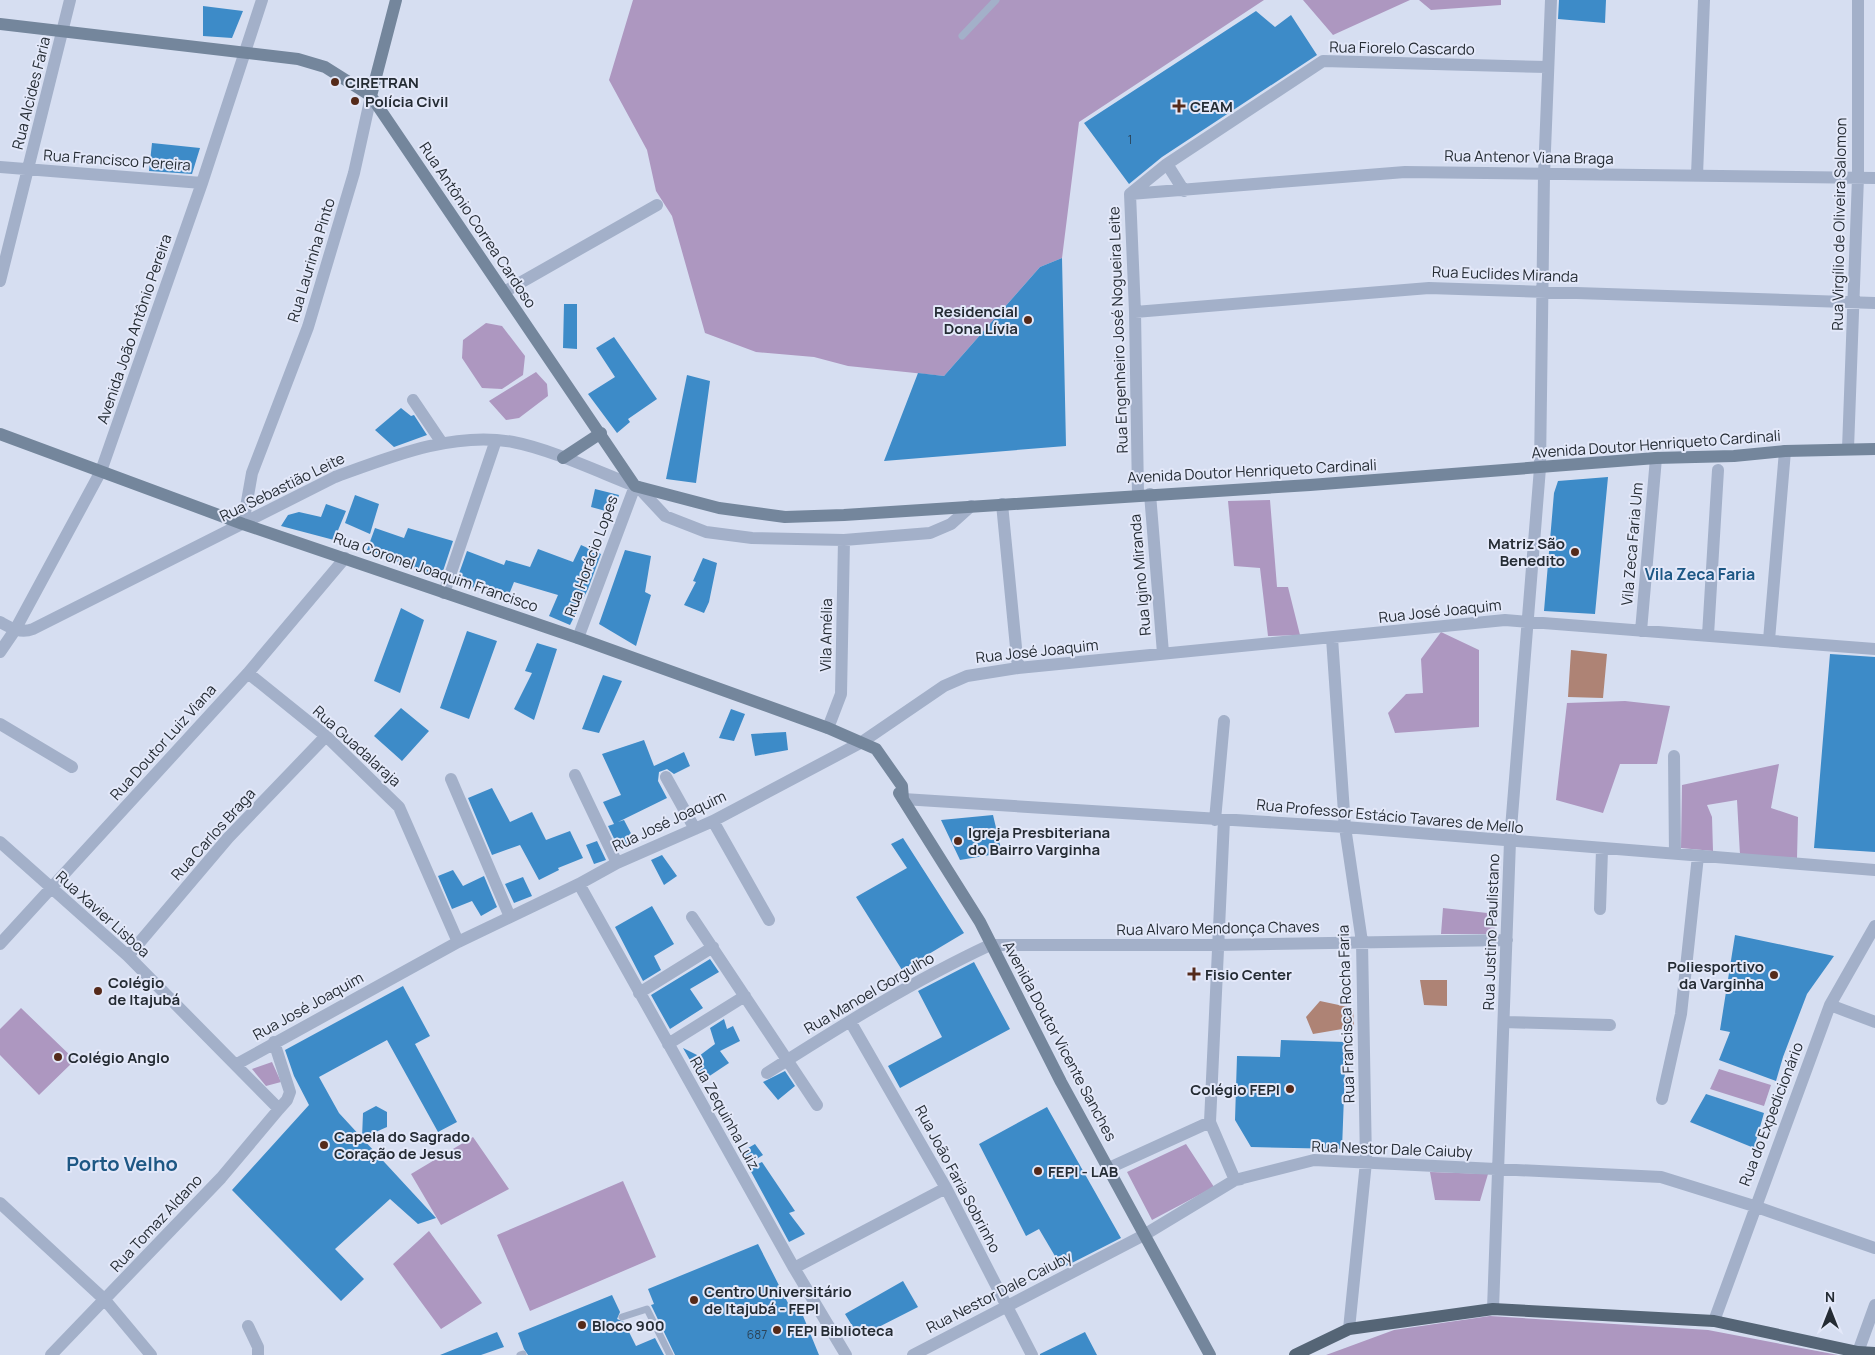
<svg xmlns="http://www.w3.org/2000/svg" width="1875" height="1355" font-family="Manrope,sans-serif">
<rect width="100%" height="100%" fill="#d6def1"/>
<path fill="#ad97c0" d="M633,0h631l-185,122 -17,136 -22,9 -96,109 -96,-10 -34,-9 -58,-5 -51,-19 -33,-117 -16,-25 -9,-41 -38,-70z
M1303,0h107l-77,35z
M1419,0h82v5l-70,5z
M486,323l16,3 23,30 -2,19 -21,14 -20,-1 -20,-30 1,-18z
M536,372l11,12 1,12 -29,22 -13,2 -17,-19z
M1270,500l7,87h11l12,48 -32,1 -8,-68 -26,-2 -6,-65z
M1441,632l38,18v77l-84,6 -7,-20 18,-19 17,-1 -2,-34z
M1625,701l45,5 -13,58h-37l-17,49 -47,-13 11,-97z
M1779,764l-8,44 27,9 -1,41 -57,-3 -3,-55 -30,5 5,12 1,34 -32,-3 1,-63z
M1443,908l53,6 -2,20h-53z
M21,1008l54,52 -36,35 -39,-40v-26z
M272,1062l9,20 -15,4 -14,-17z
M1719,1069l52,16 -7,21 -54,-17z
M473,1137l36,52 -68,36 -30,-51z
M1186,1144l28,43 -62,33 -25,-48z
M1430,1172l58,2 -8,27 -45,-1z
M623,1181l33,76 -126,54 -33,-76z
M429,1231l53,72 -41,26 -48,-65z
M1490,1316l218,14 130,25h-512l68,-25z"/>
<path fill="#ae8375" d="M1571,650l36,4 -4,44 -35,-1z
M1420,980h27v26l-23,-1z
M1320,1001l33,7 1,19 -41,7 -7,-17z"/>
<path fill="#3d8bc8" d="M1559,0h47l-1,23 -47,-4z
M203,6l40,5 -11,27 -29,-2z
M1256,11l19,16 16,-12 26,40 -155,102 -33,27 -45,-61z
M152,143l48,5 -8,26 -43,-3z
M1062,258l4,188 -182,15 34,-88 26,3 96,-109z
M564,304h13v45l-14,-1z
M614,337l43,62 -29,20 2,3 -13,11 -29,-39 27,-17 -19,-29z
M687,375l23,6 -14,102 -30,-4z
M401,408l10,8 3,-1 13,20 -33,12 -19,-17z
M1608,477l-13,137 -51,-3 10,-118 4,-12z
M595,489l24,6 -6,18 -22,-6z
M355,495l24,9 -9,30 -25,-11z
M326,504l20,7 -12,29 -53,-14 7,-11 11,-3 22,5z
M375,528l29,10 4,-10 45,13 -13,39 -18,-9 -55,-21z
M581,545l20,9 -13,35 -18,36 -21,-9 9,-21 -44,-13 -6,15 -29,-12 -1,4 -22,-7 11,-31 37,14 2,-5 24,7 8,-18 35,13z
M625,550l26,6 -6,36 6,3 -15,51 -37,-22z
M703,558l14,5 -8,39 -5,11 -20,-8 12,-23 -3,-1z
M401,608l23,12 -24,73 -26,-12z
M467,631l30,10 -28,78 -29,-11z
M537,643l20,6 -23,71 -20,-11 18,-36 -7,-2z
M1830,654l45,3v195l-61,-4z
M603,675l19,6 -23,52 -17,-4z
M401,708l28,23 -27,30 -28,-25z
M731,709l14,5 -11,27 -15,-3z
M786,732l2,18 -33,6 -4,-22z
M644,740l10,26 30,-14 6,14 -16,8 -7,-5 -8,3 -1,9 9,17 -49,24 6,-2 11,21 -16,8 -11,-23 6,-2 -11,-22 18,-7 -19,-41z
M492,788l18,34 22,-10 14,28 24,-9 13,27 -25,10 1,2 -20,10 -19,-35 -28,10 -24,-57z
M993,815l9,38 -42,7 -19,-40z
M903,838l61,95 -62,37 -46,-73 51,-29 -16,-24z
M597,841l9,19 -12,4 -8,-19z
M662,855l15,21 -13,9 -13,-25z
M453,870l10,16 21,-10 13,31 -16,9 -9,-15 -20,8 -14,-33z
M523,877l9,19 -18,7 -9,-19z
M652,906l22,38 -20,12 7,14 -18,11 -28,-54z
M1735,935l99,21 -27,38 -24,63 -7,24 -57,-21 11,-28 -10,-2z
M710,959l9,13 -29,17 13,19 -33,21 -19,-34z
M974,962l36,67 -110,59 -12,-22 54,-29 -24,-46z
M403,986l27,50 -15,8 42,78 -19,10 -51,-92 -68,37 20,36 23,25 1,-25 13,-7 11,6v15l-25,11 74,80 -18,6 -28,-25 -55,50 29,30 -23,22 -109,-111 77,-85 -15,-29 -9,-26z
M724,1019l3,10 6,-3 7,15 -20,10 9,12 -27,18 -19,-33 16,8 16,-12 -5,-16z
M1281,1040l65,2 -4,107 -91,-2 -16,-27 2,-64 43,1z
M785,1071l10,15 -17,14 -15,-18z
M1706,1094l58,19 -10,35 -64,-26z
M1047,1107l74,131 -59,30 -23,-39 -13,7 -47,-92z
M755,1144l8,11 -13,8 -7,-12z
M762,1162l33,49 -6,2 16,21 -16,8 -40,-74z
M758,1244l33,65 8,-3 20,49h-144l-22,-46 -2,-4 3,-1 -6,-15z
M903,1281l15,26 -59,30 -14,-23z
M612,1295l8,17 -3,7 7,3 12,24 19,-8 9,17h-136l-4,-6 -6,-16z
M497,1332l7,15 -23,8h-41z
M1085,1332l12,23h-57v-1z"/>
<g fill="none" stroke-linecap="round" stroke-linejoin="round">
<path stroke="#a3b0c9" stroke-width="7" d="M962,36l34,-36
M622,1317l25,-8 23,46
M520,1355l3,-1"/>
<path stroke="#a3b0c9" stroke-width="12" d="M1167,164l17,27
M0,167l202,16
M1697,175l7,-175
M1130,194l275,-22 470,6
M1130,194l37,-30 156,-103 224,6
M1130,194l5,118 3,183
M0,281l70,-281
M504,292l153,-87
M1135,312l294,-24 446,15
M413,400l29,43
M1848,449l10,-272v-177
M638,487l27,29 41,16 46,6 92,2 86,-7 21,-9 20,-18
M1150,494l13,159
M1002,504l16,164
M243,524l9,-51 56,-146 46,-154 17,-77
M444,593l52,-153
M0,622c11,6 20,12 33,7l302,-152c55,-20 118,-46 178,-35 37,7 86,30 122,44l-57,152
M1641,631l15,-173
M1708,635l10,-165
M1332,638l13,189 17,115 4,220 -17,167
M1769,640l16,-189
M0,652l15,-22 86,-159 101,-288 60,-183
M248,673l78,63 73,71 59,135
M0,724l72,43
M828,728l13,-34 3,-154
M1674,756l1,98
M575,775l42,88
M666,777l29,52
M451,779l59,138
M903,799l442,28 530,43
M1215,820l9,-99
M1224,820l-14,302 25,58
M713,821l56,99
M0,842l128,114 151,153 8,-9 3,-8 -16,-50
M579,884l215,384 52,87
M1600,909l2,-59
M692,917l125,188
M0,944l248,-271 97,-115
M128,956l100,-118 98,-102
M639,993l74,-46
M1830,1005l45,17
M850,1021l96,167 86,167
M1504,1022l106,3
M668,1044l77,-48
M237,1064l221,-122 121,-58 38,-21 96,-42 149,-79 82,-56 23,-10 51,-8 487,-48 370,29
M767,1073c72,-46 146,-92 223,-128h226l291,-5
M1662,1099l19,-85 17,-158
M1109,1168l101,-46
M1235,1180l79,-20 347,17 93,29 121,42
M0,1203l105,97 46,55
M794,1268l152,-80
M1493,1309l17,-468 30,-373 4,-293 7,-175
M1714,1321l116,-316 45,-79
M248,1326l10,21v8
M1858,1352l17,-47
M51,1355l170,-177 58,-69
M913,1355l231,-120 91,-55 6,-1"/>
<path stroke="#74869c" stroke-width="12" d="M0,24l298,35 27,8 46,29 264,390 84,22 66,9 59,-2 466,-30 346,-27 78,-2 51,-5 90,-2
M371,96l25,-96
M0,434l243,90 335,114 250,90 48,21 26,37 1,13
M563,458l38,-25
M899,793l81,129 81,160 149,273"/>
<path stroke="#556576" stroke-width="12" d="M1295,1355l54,-26 144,-20 221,12 144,31 17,1"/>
</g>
<g fill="#552a1a" stroke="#e3e8f9" stroke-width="2">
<circle cx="335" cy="82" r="5"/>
<circle cx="355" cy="101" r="5"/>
<path d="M1176.5 98.5h5v5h5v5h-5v5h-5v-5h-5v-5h5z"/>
<circle cx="1028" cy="320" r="5"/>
<circle cx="1575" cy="552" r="5"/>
<circle cx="958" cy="841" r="5"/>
<path d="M1191.5 966.5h5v5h5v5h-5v5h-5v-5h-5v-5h5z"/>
<circle cx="1774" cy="975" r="5"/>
<circle cx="98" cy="991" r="5"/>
<circle cx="58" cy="1057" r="5"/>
<circle cx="1290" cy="1089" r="5"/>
<circle cx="324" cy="1145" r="5"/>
<circle cx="1038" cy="1171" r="5"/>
<circle cx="694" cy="1300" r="5"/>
<circle cx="582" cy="1325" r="5"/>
<circle cx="777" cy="1330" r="5"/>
</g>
<g text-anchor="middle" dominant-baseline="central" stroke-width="4" stroke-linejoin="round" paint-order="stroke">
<g font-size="12" fill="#2b4459">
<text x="1130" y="139">1</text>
<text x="757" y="1334">687</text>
</g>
<g font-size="15" fill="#252c34" stroke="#e3e8f9">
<text transform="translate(1402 48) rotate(1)">Rua Fiorelo Cascardo</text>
<text transform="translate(31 93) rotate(-76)">Rua Alcides Faria</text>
<text transform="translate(1529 157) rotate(1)">Rua Antenor Viana Braga</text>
<text transform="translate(117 160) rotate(4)">Rua Francisco Pereira</text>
<text transform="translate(1839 224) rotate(-89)">Rua Virgílio de Oliveira Salomon</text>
<text transform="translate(478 225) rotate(56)">Rua Antônio Correa Cardoso</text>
<text transform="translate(311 260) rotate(-73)">Rua Laurinha Pinto</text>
<text transform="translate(1505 274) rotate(2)">Rua Euclides Miranda</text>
<text transform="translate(134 329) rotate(-71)">Avenida João Antônio Pereira</text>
<text transform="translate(1118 330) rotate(-92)">Rua Engenheiro José Nogueira Leite</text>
<text transform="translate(1656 444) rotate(-4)">Avenida Doutor Henriqueto Cardinali</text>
<text transform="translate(1252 471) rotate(-3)">Avenida Doutor Henriqueto Cardinali</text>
<text transform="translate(282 487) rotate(-26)">Rua Sebastião Leite</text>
<text transform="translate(1632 544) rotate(-85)">Vila Zeca Faria Um</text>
<text transform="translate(591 556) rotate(-70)">Rua Horácio Lopes</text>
<text transform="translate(436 572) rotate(19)">Rua Coronel Joaquim Francisco</text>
<text transform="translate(1140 575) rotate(-95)">Rua Igino Miranda</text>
<text transform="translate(1440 611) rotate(-6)">Rua José Joaquim</text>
<text transform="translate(826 635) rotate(-89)">Vila Amélia</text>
<text transform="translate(1037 651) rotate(-6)">Rua José Joaquim</text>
<text transform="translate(163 742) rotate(-48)">Rua Doutor Luiz Viana</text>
<text transform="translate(357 746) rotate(42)">Rua Guadalaraja</text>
<text transform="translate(1390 816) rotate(5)">Rua Professor Estácio Tavares de Mello</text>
<text transform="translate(669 821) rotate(-25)">Rua José Joaquim</text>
<text transform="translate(213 834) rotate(-48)">Rua Carlos Braga</text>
<text transform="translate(103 914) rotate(42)">Rua Xavier Lisboa</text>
<text transform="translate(1218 928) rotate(-1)">Rua Alvaro Mendonça Chaves</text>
<text transform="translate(1491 932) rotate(-88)">Rua Justino Paulistano</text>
<text transform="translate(869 993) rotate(-30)">Rua Manoel Gorgulho</text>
<text transform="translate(308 1006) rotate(-29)">Rua José Joaquim</text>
<text transform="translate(1346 1014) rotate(-92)">Rua Francisca Rocha Faria</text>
<text transform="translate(1060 1041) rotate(62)">Avenida Doutor Vicente Sanches</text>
<text transform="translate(725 1113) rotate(61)">Rua Zequinha Luiz</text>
<text transform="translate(1771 1114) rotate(-69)">Rua do Expedicionário</text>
<text transform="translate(1392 1149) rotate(2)">Rua Nestor Dale Caiuby</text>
<text transform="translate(958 1179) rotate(62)">Rua João Faria Sobrinho</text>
<text transform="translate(156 1223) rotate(-47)">Rua Tomaz Aldano</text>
<text transform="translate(999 1292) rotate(-27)">Rua Nestor Dale Caiuby</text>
</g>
<g font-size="15" font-weight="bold" fill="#252c34" stroke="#e3e8f9" text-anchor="start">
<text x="345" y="82">CIRETRAN</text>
<text x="365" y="101">Polícia Civil</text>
<text x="1190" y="106">CEAM</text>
<text x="1018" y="311" text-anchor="end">Residencial<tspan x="1018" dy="17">Dona Lívia</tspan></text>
<text x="1565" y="543" text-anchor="end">Matriz São<tspan x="1565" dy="17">Benedito</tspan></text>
<text x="968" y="832">Igreja Presbiteriana<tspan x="968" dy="17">do Bairro Varginha</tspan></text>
<text x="1764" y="966" text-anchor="end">Poliesportivo<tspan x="1764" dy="17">da Varginha</tspan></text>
<text x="1205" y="974">Fisio Center</text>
<text x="108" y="982">Colégio<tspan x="108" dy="17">de Itajubá</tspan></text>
<text x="68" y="1057">Colégio Anglo</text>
<text x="1280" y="1089" text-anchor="end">Colégio FEPI</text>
<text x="334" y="1136">Capela do Sagrado<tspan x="334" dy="17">Coração de Jesus</tspan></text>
<text x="1048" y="1171">FEPI - LAB</text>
<text x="704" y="1291">Centro Universitário<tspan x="704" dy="17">de Itajubá - FEPI</tspan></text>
<text x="592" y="1325">Bloco 900</text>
<text x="787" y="1330">FEPI Biblioteca</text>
</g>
<g font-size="16" font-weight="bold" fill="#1d5784" stroke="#e3e8f9">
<text x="1700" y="574">Vila Zeca Faria</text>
</g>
<g font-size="20" font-weight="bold" fill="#1d5784" stroke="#e3e8f9">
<text x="122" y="1163">Porto Velho</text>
</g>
</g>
<g transform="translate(1830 1310)" stroke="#e3e8f9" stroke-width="4" paint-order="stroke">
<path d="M0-4L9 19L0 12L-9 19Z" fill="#252c34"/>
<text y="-8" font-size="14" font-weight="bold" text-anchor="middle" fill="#252c34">N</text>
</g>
</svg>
